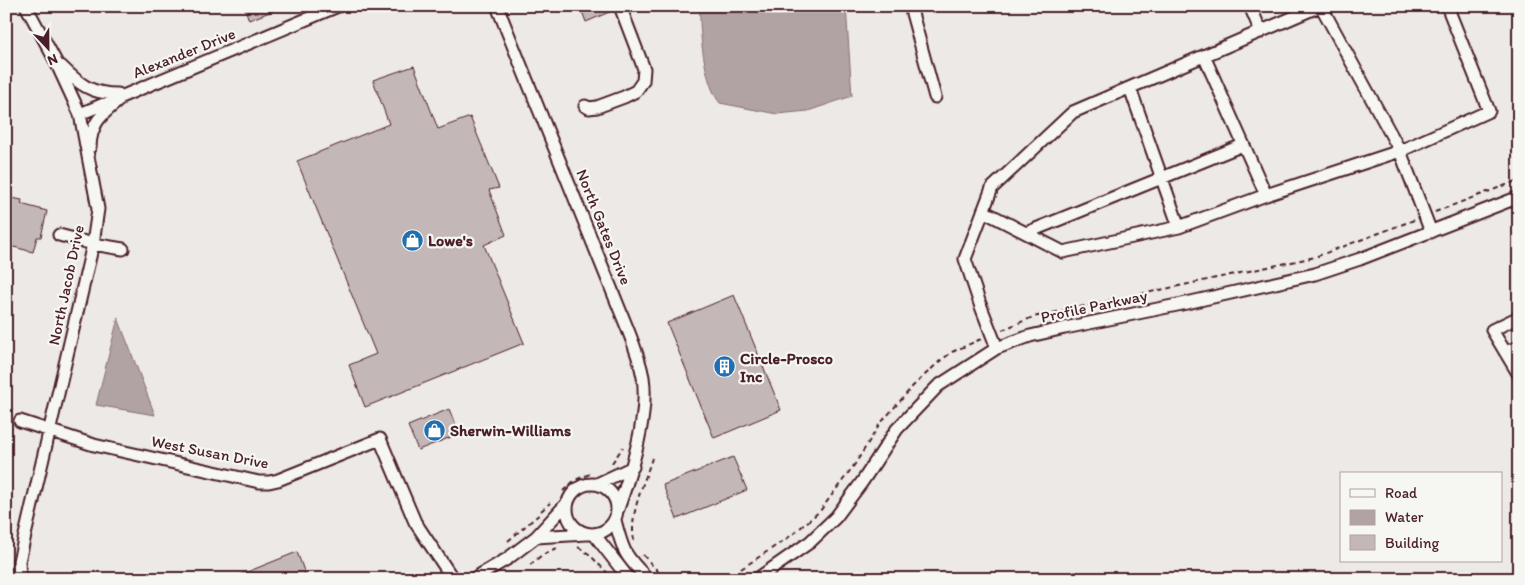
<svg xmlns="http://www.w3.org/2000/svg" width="1525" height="585" font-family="Itim,sans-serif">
<rect width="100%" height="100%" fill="#ece9e6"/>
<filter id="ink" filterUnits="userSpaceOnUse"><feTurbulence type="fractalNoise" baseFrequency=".02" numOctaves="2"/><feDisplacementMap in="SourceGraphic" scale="10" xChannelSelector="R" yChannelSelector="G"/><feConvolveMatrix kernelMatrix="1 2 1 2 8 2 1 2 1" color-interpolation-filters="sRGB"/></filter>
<g filter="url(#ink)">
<path fill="#b1a2a3" stroke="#886e73" d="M700,6h146l6,90 -44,15 -31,3 -57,-11c-16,-19 -21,-72 -20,-97z
M118,318l37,97 -59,-10z"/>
<path fill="#c4b7b7" stroke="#4a1f2b" d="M244,6h39v1l-34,13z
M580,6h33l1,4 -28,12z
M414,66l24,63 32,-12 29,71 -10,2 17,45 -22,10 40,98 -159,64 -16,-42 27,-11 -79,-193 92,-37 -16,-44z
M6,197l16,3 -1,4 26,7 -6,26h-4l-4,15 -27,-7z
M734,295l47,115 -67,28 -47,-115z
M449,409l10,25 -41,16 -10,-24z
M733,457l14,33 -70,29 -14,-34z
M297,552l10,27h-75v-1z"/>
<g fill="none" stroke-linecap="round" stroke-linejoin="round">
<defs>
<path id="minor" d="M497,6l131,324c6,15 12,31 15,47 6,39 -12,95 -25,132
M910,6l25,91
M1250,6l11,26
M1321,6l79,145 31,81
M1204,56l62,139
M61,66c18,18 30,28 57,28
M1130,88l49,139
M585,106l4,2 8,-1 27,-10 12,-6 7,-10 1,-12 -24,-63
M80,114l258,-108
M90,147c1,-24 11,-32 28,-46
M983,211l80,41 116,-25 87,-32 134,-44 89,-40 -42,-105
M1026,233l217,-88
M59,235l34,9 30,5
M1519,317l-27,13 27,45
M997,348l-17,-44 -15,-45 27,-71 81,-76 247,-106
M1505,352l14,-5
M20,421l74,24 165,37h10l9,-2 102,-41 35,83 38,57
M567 509a25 25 0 1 1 50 0a25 25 0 1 1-50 0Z
M597,484l36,-17
M615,520c8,32 10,36 33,59
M594,534l35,45
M536,537l50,-3
M20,579l-1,-18 74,-317 5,-35 -18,-95 -25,-54 -29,-54
M473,579l34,-20 29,-22 32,-35
M757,579l53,-37 26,-25 26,-35 35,-53 41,-43 59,-38 33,-12 35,-8 117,-24 133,-30 45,-15 159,-62"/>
</defs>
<use href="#minor" stroke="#4a1f2b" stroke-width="15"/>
<path stroke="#4a1f2b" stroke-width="2" stroke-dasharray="5 4" stroke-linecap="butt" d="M1435,212l84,-32
M1002,330l31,-13 282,-60 99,-37
M612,463l11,-16
M563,491l12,-11 15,-6
M541,511l9,-8
M508,541l34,-29
M634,541c-5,-28 10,-57 18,-83
M578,547l11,7 24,25
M643,555l22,24
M530,565l12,-10 15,-7
M726,579l66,-44 28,-24 35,-47 25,-40 33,-38 27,-25 12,-9 29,-13"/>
<use href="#minor" stroke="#f6f6f2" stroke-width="11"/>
</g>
</g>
<defs>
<symbol id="shop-disc" viewBox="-11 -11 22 22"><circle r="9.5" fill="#1f6fb2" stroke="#f6f6f2"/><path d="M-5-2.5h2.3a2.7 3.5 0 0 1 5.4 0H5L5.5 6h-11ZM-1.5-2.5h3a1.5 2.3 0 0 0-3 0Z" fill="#fff"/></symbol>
<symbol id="building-disc" viewBox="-11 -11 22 22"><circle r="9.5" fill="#1f6fb2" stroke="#f6f6f2"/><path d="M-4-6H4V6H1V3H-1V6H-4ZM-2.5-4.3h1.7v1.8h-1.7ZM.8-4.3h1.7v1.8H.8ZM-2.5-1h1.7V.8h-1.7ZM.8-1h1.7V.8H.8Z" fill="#fff"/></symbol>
</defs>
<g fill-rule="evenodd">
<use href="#shop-disc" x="400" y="228" width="25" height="25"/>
<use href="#building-disc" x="712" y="354" width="25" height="25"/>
<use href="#shop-disc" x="422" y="418" width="25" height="25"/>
</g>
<g text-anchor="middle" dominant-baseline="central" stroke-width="4.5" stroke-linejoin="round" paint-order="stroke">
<g font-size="16" fill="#4a1f2b" stroke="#f6f6f2">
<text transform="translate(184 53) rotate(-22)">Alexander Drive</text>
<text transform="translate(604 227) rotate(68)">North Gates Drive</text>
<text transform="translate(66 285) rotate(-78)">North Jacob Drive</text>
<text transform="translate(1094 306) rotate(-12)">Profile Parkway</text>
<text transform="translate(210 452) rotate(11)">West Susan Drive</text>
</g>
<g font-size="16" font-weight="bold" fill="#4a1f2b" stroke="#f6f6f2" text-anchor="start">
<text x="428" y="240">Lowe's</text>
<text x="740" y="358">Circle-Prosco<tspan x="740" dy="18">Inc</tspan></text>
<text x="450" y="430">Sherwin-Williams</text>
</g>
</g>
<rect width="1525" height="585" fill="none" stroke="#f6f6f2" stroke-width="25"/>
<rect x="12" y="12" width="1500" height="560" fill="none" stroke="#4a1f2b" stroke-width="2" filter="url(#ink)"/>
<rect x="1340" y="472" width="162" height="90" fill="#f6f6f2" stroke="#b1a0a2"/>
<rect x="1350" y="489" width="25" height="8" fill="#f6f6f2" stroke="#b1a0a2"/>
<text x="1385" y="498" font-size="15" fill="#4a1f2b">Road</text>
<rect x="1350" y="510" width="25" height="15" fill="#b1a2a3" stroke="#b1a0a2"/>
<text x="1385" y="522" font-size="15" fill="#4a1f2b">Water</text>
<rect x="1350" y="535" width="25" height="15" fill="#c4b7b7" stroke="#b1a0a2"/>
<text x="1385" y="548" font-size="15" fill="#4a1f2b">Building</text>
<g transform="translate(48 48) rotate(158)" stroke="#f6f6f2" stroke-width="4" paint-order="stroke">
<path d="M0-4L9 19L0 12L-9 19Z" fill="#4a1f2b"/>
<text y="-8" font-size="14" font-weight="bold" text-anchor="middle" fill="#4a1f2b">N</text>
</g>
</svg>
